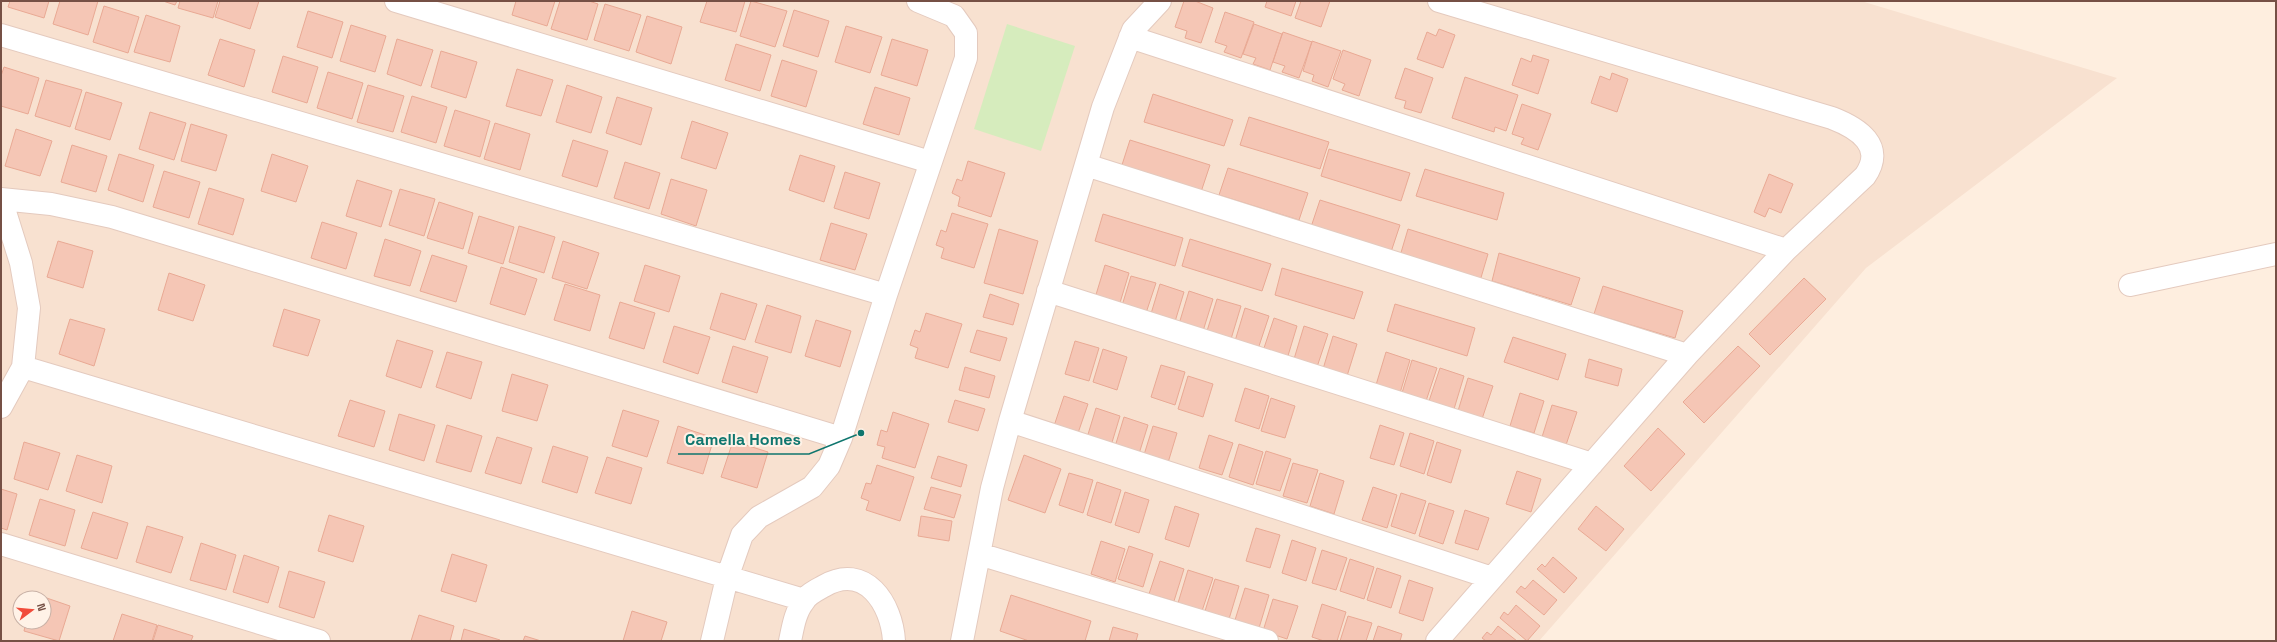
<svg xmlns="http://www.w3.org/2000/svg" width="2277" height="642" font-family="'Space Grotesk',sans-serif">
<rect width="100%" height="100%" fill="#feeedf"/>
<path fill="#f8e1d0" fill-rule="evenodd" d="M1,1h1860l256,77 -251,190 -327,373h-1538zM20,598h24v24h-24z"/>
<path fill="#d6ecbd" d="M1007,24l68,22 -34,105 -67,-22z"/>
<path fill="#f5c6b5" stroke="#e9a994" d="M10,1h39l-5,17 -36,-11z
M60,1h38l-10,34 -35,-11z
M163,1h14l-2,4z
M180,1h38l-5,17 -35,-10z
M220,1h39l-9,28 -35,-12z
M516,1h39l-8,25 -35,-11z
M560,1h29l9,3 -11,36 -36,-11z
M707,1h38l-9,31 -36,-10z
M751,1l36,10 -12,36 -35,-11z
M1184,1h11l18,7 -12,35 -16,-5 2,-7 -12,-4z
M1267,1h29l-5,15 -26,-9z
M1301,1h29l-9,26 -26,-9z
M605,4l36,11 -12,36 -35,-11z
M104,6l35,11 -11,36 -35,-11z
M794,10l35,11 -11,36 -35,-11z
M308,11l35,11 -11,36 -35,-11z
M1225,12l29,10 -13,36 -17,-6 3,-6 -12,-4z
M146,15l34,11 -10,36 -36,-10z
M647,16l35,11 -11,37 -35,-12z
M1254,24l28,10 -12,36 -17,-6 3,-6 -13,-4z
M351,25l35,11 -11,36 -35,-11z
M846,26l36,11 -12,36 -35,-11z
M1439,29l16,6 -12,33 -26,-9 10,-27 9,4z
M1283,32l29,10 -13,36 -17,-6 3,-6 -12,-4z
M220,39l35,11 -11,37 -36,-12z
M397,39l36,11 -12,36 -34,-12z
M892,39l36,11 -11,36 -36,-11z
M1312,41l29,10 -13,36 -16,-6 2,-6 -11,-4z
M736,44l35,11 -11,36 -35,-11z
M1343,50l28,10 -12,36 -17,-6 3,-6 -12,-5z
M441,51l36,11 -11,36 -35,-11z
M1533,55l16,5 -11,34 -26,-9 9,-27 10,4z
M283,56l35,11 -11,36 -35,-11z
M782,60l35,11 -11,36 -35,-11z
M4,67l35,11 -11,36 -27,-8v-30z
M1405,68l28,10 -12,35 -17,-5 2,-7 -11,-3z
M517,69l36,11 -12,36 -35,-10z
M328,72l35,11 -11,36 -35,-11z
M1612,73l16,6 -11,33 -26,-9 9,-27 10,4z
M1465,77l53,18 -12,36 -11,-4 -1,5 -42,-14z
M46,80l36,10 -12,37 -35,-11z
M368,85l36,11 -11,36 -36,-10z
M567,85l35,12 -11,36 -35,-11z
M875,87l35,11 -11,37 -36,-11z
M86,92l36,11 -12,37 -35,-11z
M1153,94l80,26 -9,26 -80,-24z
M412,96l35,11 -11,36 -35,-11z
M617,97l35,11 -11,37 -35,-12z
M1522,104l29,10 -13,36 -17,-6 3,-6 -12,-4z
M455,110l35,11 -10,36 -36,-11z
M150,112l36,11 -12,37 -35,-11z
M1249,117l80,25 -9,27 -80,-24z
M692,121l36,12 -12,36 -35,-11z
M495,123l35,11 -10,36 -36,-11z
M191,124l36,11 -11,36 -35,-10z
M16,129l36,12 -12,35 -35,-10z
M573,140l35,11 -11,36 -35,-11z
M1130,140l80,25 -9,27 -80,-24z
M72,145l35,11 -11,36 -35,-10z
M1329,149l81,24 -9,28 -80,-25z
M119,154l35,11 -11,37 -35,-12z
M272,154l36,12 -12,36 -35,-11z
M800,155l35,11 -11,36 -35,-12z
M968,161l37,12 -14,44 -33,-11 2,-9 -8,-4 5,-14 5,2z
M625,162l35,11 -11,36 -35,-11z
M1228,168l80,25 -9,27 -80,-25z
M1425,169l79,24 -7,27 -81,-24z
M164,171l36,11 -11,36 -36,-11z
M845,172l35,11 -11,36 -35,-11z
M1769,174l24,10 -12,29 -12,-5 -4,9 -11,-5z
M671,179l36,11 -11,36 -35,-12z
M357,180l35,11 -11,36 -35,-11z
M209,188l35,11 -11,36 -35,-11z
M400,189l35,10 -11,37 -35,-11z
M1320,200l80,25 -9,27 -80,-25z
M439,202l34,11 -10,36 -36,-11z
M952,213l36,11 -14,44 -33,-10 3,-10 -8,-3 5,-15 5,2z
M1103,214l80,24 -8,28 -80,-25z
M479,216l35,11 -11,37 -35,-11z
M322,222l35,11 -11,36 -35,-11z
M831,223l36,11 -12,36 -35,-10z
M519,226l36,11 -11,36 -35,-11z
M999,229l39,12 -15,53 -39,-11z
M1408,229l80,25 -8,27 -80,-25z
M385,239l36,12 -11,35 -36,-10z
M1190,239l81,25 -9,27 -80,-25z
M58,241l35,10 -10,37 -36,-11z
M563,241l36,12 -12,36 -35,-11z
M1499,253l81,25 -9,27 -79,-24z
M432,255l35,11 -11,36 -36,-11z
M645,265l35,11 -11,36 -35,-11z
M1105,265l24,8 -10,33 -24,-8z
M501,267l36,12 -12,36 -35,-11z
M1282,268l81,24 -9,27 -79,-24z
M169,273l36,12 -12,36 -35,-11z
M1131,276l25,7 -11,33 -24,-7z
M1804,278l22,21 -56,56 -21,-21z
M565,284l35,11 -10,36 -36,-11z
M1160,284l24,8 -10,33 -24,-8z
M1603,286l80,25 -8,27 -81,-24z
M1189,291l24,8 -10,32 -24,-7z
M721,293l36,11 -12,36 -35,-11z
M990,294l29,10 -6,21 -30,-8z
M1217,299l24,7 -10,33 -24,-8z
M620,302l35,11 -11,36 -35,-11z
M1395,304l80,24 -8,28 -80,-25z
M767,305l34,11 -10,37 -36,-11z
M1245,308l24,8 -11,33 -23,-8z
M284,309l36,11 -12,36 -35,-10z
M926,313l36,11 -14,44 -33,-10 3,-10 -8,-3 5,-15 5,2z
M1274,318l23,8 -10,33 -24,-8z
M70,319l35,10 -11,37 -35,-12z
M816,320l35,11 -11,36 -35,-11z
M674,326l36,11 -12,37 -35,-12z
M1304,326l24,8 -11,33 -23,-8z
M977,330l30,8 -7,23 -30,-9z
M1333,336l24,8 -10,32 -24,-7z
M1513,337l53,17 -8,26 -54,-18z
M397,340l36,11 -12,37 -35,-12z
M1075,341l24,7 -10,33 -24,-7z
M733,346l35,11 -11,36 -35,-11z
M1738,346l22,20 -56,57 -21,-21z
M1103,349l24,8 -10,33 -24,-8z
M447,352l35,10 -11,37 -35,-12z
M1386,352l24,8 -10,33 -24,-8z
M1589,359l33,10 -4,17 -33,-9z
M1412,360l25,8 -11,33 -24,-8z
M1161,365l24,7 -10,33 -24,-8z
M965,367l30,9 -6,22 -30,-8z
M1440,368l24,8 -10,33 -25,-8z
M512,374l36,11 -11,36 -35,-10z
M1188,376l25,8 -10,33 -25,-8z
M1468,378l25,8 -11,33 -24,-8z
M1245,388l24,8 -10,33 -24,-8z
M1520,393l24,8 -10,32 -24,-7z
M1064,396l24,8 -11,32 -24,-7z
M1271,398l24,8 -10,32 -24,-7z
M350,400l35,11 -11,36 -36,-11z
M955,400l30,9 -7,22 -30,-9z
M1552,405l25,7 -11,33 -24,-8z
M1096,408l24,8 -10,33 -24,-8z
M623,410l36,11 -12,36 -35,-11z
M893,412l36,12 -14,44 -33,-10 3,-11 -8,-2 4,-15 6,2z
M399,414l36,11 -11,36 -35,-11z
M1124,417l24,8 -10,32 -24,-7z
M447,425l35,11 -11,36 -35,-10z
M1380,425l24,8 -10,32 -24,-7z
M678,426l36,12 -11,36 -36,-11z
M1153,426l24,7 -10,33 -24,-8z
M1658,428l27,26 -34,37 -27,-25z
M1410,433l24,8 -10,33 -24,-8z
M1209,435l24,8 -11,32 -23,-7z
M497,437l35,11 -11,36 -36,-11z
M733,441l35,11 -11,36 -36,-11z
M24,442l36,11 -12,37 -34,-11z
M1437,442l24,8 -10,33 -24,-8z
M1239,444l24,8 -10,33 -24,-8z
M553,446l35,11 -11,36 -35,-11z
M1266,451l25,8 -11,32 -24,-7z
M77,455l35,11 -10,37 -36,-12z
M1024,455l37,14 -16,44 -37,-13z
M938,456l29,9 -6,22 -30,-9z
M607,457l35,11 -11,36 -36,-11z
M1293,463l25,7 -11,33 -24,-7z
M877,465l37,12 -14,44 -34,-11 3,-9 -8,-3 5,-15 5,1z
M1517,471l24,8 -10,33 -25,-8z
M1069,473l24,7 -10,33 -24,-8z
M1320,473l24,8 -10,33 -24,-8z
M1097,482l24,8 -10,33 -24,-8z
M931,487l30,8 -7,23 -30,-9z
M1373,487l24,8 -10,33 -25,-8z
M1,489l16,5 -10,36 -6,-2z
M1125,492l24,8 -10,33 -24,-8z
M1401,493l25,8 -11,33 -24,-8z
M40,499l35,11 -10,36 -36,-11z
M1429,503l25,8 -11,33 -24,-8z
M1175,506l24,8 -10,33 -24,-8z
M1596,506l28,23 -18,22 -28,-22z
M1465,510l24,8 -11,32 -23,-7z
M93,512l35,11 -11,36 -36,-11z
M329,515l35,11 -11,36 -35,-11z
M921,516l31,5 -3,20 -31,-5z
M147,526l36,11 -12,36 -35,-11z
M1256,528l24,7 -10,33 -24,-7z
M1292,540l24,8 -10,33 -24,-8z
M1101,541l24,8 -10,33 -24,-8z
M201,543l35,12 -10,35 -36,-10z
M1129,546l24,8 -10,33 -25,-8z
M1322,550l25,8 -11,32 -24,-7z
M452,554l35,11 -11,37 -35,-11z
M244,555l35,12 -11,36 -35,-11z
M1553,557l24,21 -13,15 -27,-24 5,-5 3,3z
M1350,559l24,8 -10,32 -24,-8z
M1160,561l24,8 -10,32 -25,-7z
M1377,568l24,8 -10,32 -24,-8z
M1188,570l25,8 -11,33 -24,-8z
M289,571l36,11 -11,36 -35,-11z
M1215,579l24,7 -10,33 -24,-8z
M1409,580l24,8 -10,33 -24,-8z
M1533,580l24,20 -13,15 -28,-23 5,-6 4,3z
M1245,588l24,7 -10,33 -24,-8z
M35,594l35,12 -11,35 -35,-10 2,-9h18v-24h-11z
M1011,595l80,26 -6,20h-56l-29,-10z
M1273,599l25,7 -11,33 -24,-8z
M1322,604l24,8 -9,29h-13l-12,-4z
M1516,605l24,21 -13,15 -27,-23 4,-6 4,3z
M632,611l35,11 -6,19h-38z
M122,614l35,11 -5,16h-39z
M419,615l35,11 -4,15h-39z
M1348,616l24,7 -6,18h-26z
M158,625l35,11 -2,5h-38z
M1378,626l24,8 -2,7h-27z
M1498,626l19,15h-31l-4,-3 5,-6 4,3z
M1113,627l25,7 -2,7h-27z
M464,629l36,11v1h-39z
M525,636l16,5h-18z"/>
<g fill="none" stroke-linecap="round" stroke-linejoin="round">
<defs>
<path id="minor" d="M396,1l534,161
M1,35l885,260
M1130,37l656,213
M1086,165l601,190
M1,199l50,5 61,13 729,221
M1,199l20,64 8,45 -6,59 -22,40
M2130,285l146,-31
M1048,291l544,173
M23,367l781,233
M1010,421l482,157
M1,544l318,97
M979,554l288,87
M712,641l15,-63 15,-43 17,-18 53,-30 17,-21 12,-28 45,-143 80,-237v-25l-12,-17 -36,-15
M790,641c3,-14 5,-29 14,-40 4,-7 13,-11 20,-15 41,-24 68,18 70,55
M962,641l30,-153 18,-67 93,-314 30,-77 27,-29
M1437,641l250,-286 99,-105 79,-74c21,-30 -7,-48 -33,-58l-393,-117"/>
</defs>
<use href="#minor" stroke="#e4cabe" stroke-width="24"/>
<use href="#minor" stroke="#fff" stroke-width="22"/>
</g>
<path fill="none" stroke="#0f766e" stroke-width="1.5" d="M861 433L809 454H678"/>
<circle fill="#0f766e" stroke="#fff2e7" stroke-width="1.5" cx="861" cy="433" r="4"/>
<g font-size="16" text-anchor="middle" font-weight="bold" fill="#0f766e" stroke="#fff2e7" stroke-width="4" stroke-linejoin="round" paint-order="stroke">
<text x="743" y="445">Camella Homes</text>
</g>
<rect width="2277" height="642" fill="none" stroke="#765045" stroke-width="4"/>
<g transform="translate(32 610) rotate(74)"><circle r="19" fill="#fff2e7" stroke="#c8b1a6"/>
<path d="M0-3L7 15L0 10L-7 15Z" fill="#f14c3b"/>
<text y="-6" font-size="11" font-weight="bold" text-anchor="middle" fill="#765045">N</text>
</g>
</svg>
